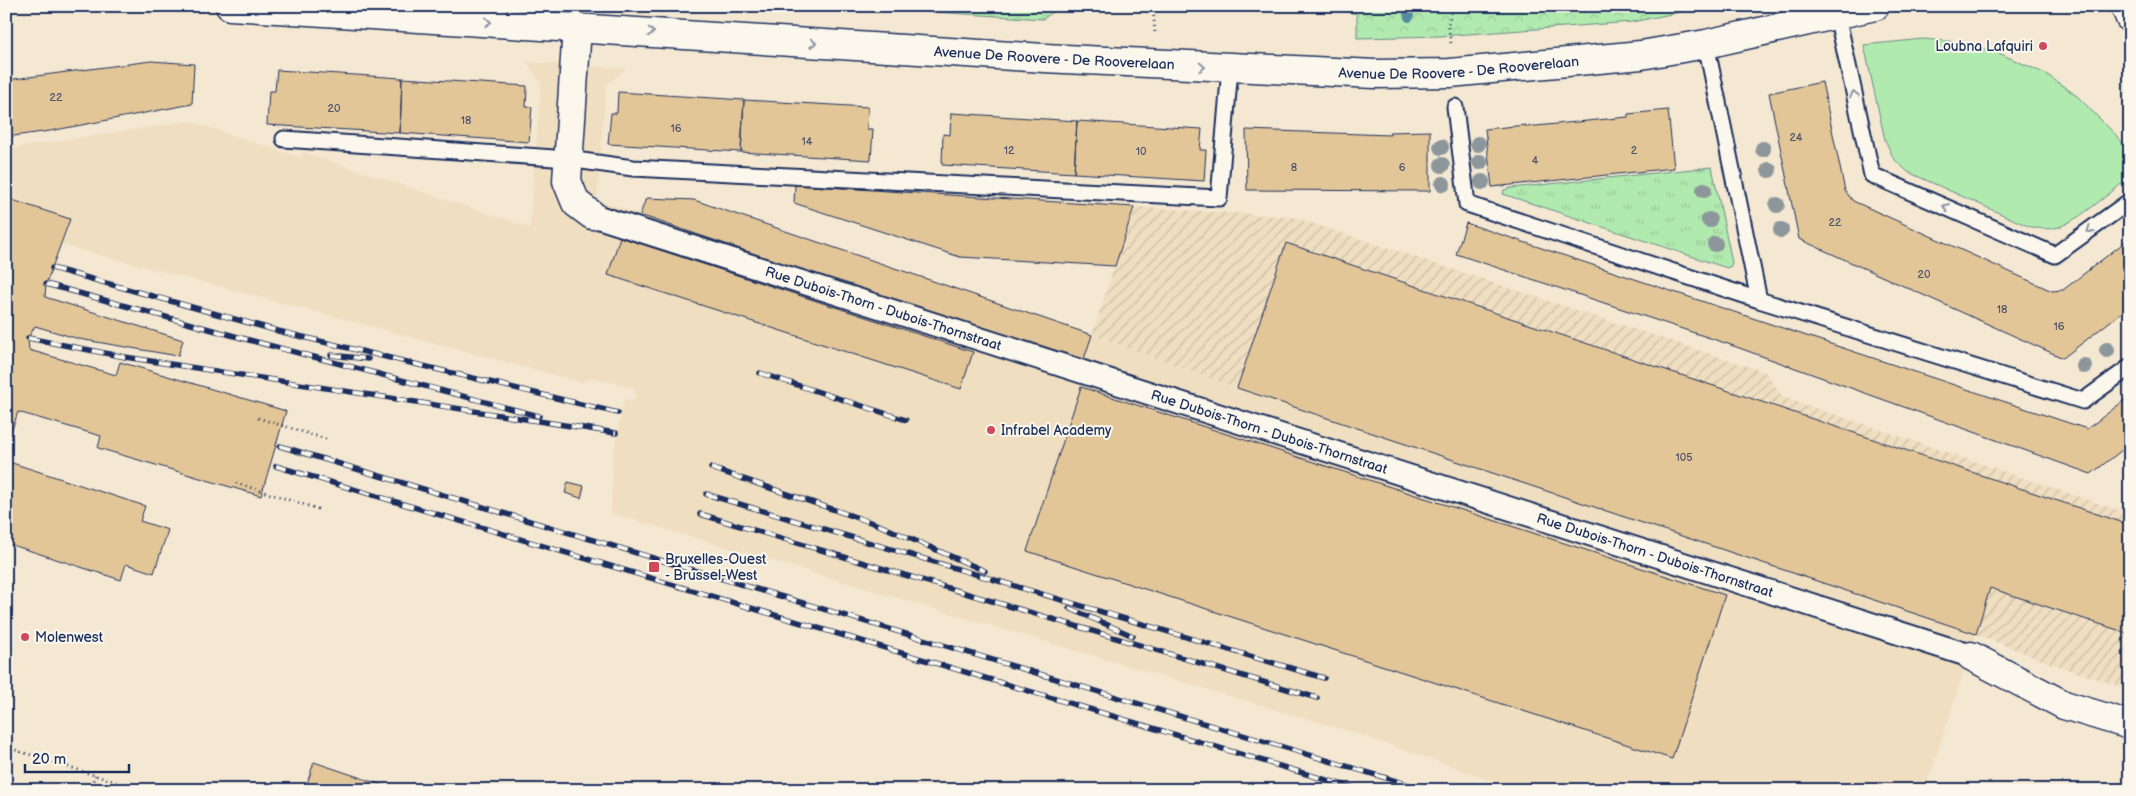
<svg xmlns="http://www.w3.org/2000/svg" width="2136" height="796" font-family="'Balsamiq Sans',sans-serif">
<defs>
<pattern id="industrial-furrows" width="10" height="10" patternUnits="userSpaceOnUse" patternTransform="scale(1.25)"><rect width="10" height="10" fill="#efdec0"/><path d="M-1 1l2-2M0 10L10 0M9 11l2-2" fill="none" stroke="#ccbfa7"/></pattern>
<pattern id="grass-tufts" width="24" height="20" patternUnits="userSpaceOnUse" patternTransform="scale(1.25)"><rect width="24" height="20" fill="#b1eaaf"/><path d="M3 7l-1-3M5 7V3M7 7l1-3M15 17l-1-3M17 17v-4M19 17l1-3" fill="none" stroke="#98c999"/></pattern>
<pattern id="park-crowns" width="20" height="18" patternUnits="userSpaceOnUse" patternTransform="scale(1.25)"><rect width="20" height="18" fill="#b1eaaf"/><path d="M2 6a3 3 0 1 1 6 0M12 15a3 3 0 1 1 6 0" fill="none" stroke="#98c999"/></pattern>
</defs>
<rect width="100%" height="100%" fill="#f4e8d2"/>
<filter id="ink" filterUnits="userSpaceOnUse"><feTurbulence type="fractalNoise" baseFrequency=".02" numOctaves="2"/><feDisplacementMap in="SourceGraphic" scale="10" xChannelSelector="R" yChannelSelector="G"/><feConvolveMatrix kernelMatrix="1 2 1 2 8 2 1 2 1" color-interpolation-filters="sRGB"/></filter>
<g filter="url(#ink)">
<path fill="#efdec0" d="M527,62l99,7 -20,16 -9,115 484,165 11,-30 145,53 739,246 -51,156h-404l-163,-56 -747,-221 2,-54 11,-60 10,2 2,-13 -43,-10 -12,4 -519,-137 8,-26 -64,-21v-49l184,-28 111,37 2,-6 227,76 11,-145z"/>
<path fill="url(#industrial-furrows)" d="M1134,207l159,10 472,155 18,25 347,117v176l-83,-28 -71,-28 -739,-246 -145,-53z"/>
<path fill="url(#grass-tufts)" stroke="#668c86" d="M1712,167l20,95 -1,4 -4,2 -224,-74 1,-4 7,-2z"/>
<path fill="url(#park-crowns)" stroke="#668c86" d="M842,6h219l-18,13z
M1322,6h388l-78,16 -191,14 -84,2v-24z"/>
<path fill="#b1eaaf" stroke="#668c86" d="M1923,39l34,3 37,9 52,23 31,22 40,40 13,16v25c-18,14 -51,43 -71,50 -11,3 -21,2 -31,-1l-120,-54 -14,-13 -9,-19 -21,-95z"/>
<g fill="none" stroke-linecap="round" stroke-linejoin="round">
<path stroke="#528ba1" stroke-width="10" d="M1407,6l2,11"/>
</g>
<path fill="#e3c697" stroke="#1b2f5e" d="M151,61l43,3 -2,40 -142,27 -44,6v-57z
M277,70l125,8 -2,55 -133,-8 2,-34h6z
M402,78l125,8 -1,21h6l-3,35 -129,-9z
M1822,82l23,109 8,10 199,90 11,-1 67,-52v68l-67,52 -264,-119 -30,-146z
M618,92l126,8 -3,52 -133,-8 3,-31h6z
M744,100l124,7 -1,22h6l-2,31 -130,-8z
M1668,110l6,58 -182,19 -7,-58 41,-4v2l102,-10v-3z
M951,113l126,8 -3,52 -132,-8 1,-31 7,1z
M1077,121l125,8 -2,21h6l-2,31 -130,-8z
M1246,130l144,5 -1,-3 41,-1v60l-183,-1z
M795,185l339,22 -19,59 -155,-9 -166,-54z
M6,198l64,21 -24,65 -1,13 138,43 -5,16 -99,-17 -44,-13 -7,12 1,12 87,25 4,-13 166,49 -25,85 -163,-48 3,-12 -83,-24 -12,35z
M646,198l48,2 398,135 -10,30 -442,-150z
M1466,223l621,206 43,-33v48l-39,30 -363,-130 -272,-90z
M620,237l353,115 -12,37 -353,-114z
M1286,243l844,282v109l-140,-46 -14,46 -739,-246z
M1081,387l644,208 -53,164 -645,-208z
M6,461l139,45 -5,15 28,9 -14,43 -28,-9 -5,16 -115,-37z
M568,482l16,4 -3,12 -16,-5z
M314,762l83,28h-92z"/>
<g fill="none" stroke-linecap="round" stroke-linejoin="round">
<defs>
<path id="service" d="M1837,15l35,160 183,80 75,-54
M1706,44l53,256 324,101 47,-34
M1455,107l12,97 292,96
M284,139l284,20 65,9 586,30 11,-130"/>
<g id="pedestrian">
<path id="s1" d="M592,215l1379,441"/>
</g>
<g id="minor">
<path id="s2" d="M230,6l814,52 331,16 75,-1 191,-18 65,-11 169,-38"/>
<path d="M2125,6l5,12"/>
<path d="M577,27l-10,154 9,22 16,12"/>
<path d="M1971,656l93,49 66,20"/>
</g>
</defs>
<use href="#service" stroke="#1b2f5e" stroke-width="19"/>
<use href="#pedestrian" stroke="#1b2f5e" stroke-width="26"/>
<use href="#minor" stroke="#1b2f5e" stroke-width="31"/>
<path stroke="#1b2f5e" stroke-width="3" stroke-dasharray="1 4" stroke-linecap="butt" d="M1153,6l2,27
M1451,43l-3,-17 4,-20
M258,418l71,22
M236,483l85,27
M6,747l135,43
M90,790l5,-15"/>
<use href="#service" stroke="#fbf7ec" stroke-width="15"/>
<use href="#pedestrian" stroke="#fbf7ec" stroke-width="22"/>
<use href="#minor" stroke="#fbf7ec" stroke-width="28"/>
<defs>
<path id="rail" d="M52,268l226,63 340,82
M46,284l203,56 290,76
M28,338l97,19 491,76
M331,355l37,4
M760,373l146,47
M280,446l1146,344
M276,466l1084,324
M711,468l168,57 106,46
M706,494l618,184
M700,514l617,184
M1069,608l64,28"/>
</defs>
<use href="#rail" stroke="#1b2f5e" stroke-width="5.5"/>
<use href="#rail" stroke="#fbf7ec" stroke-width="4" stroke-dasharray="11" stroke-linecap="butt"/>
</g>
<g fill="#8d979b">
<circle cx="1478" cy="144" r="8"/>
<circle cx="1441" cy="147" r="8"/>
<circle cx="1763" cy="149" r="8"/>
<circle cx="1480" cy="162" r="8"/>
<circle cx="1442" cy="165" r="8"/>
<circle cx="1769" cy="170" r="8"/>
<circle cx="1482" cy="182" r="8"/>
<circle cx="1443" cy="184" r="8"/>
<circle cx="1704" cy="190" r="8"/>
<circle cx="1777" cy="205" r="8"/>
<circle cx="1709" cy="220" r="8"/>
<circle cx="1781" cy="230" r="8"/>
<circle cx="1715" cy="244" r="8"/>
<circle cx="2107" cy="350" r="8"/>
<circle cx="2084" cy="366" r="8"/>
</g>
<defs><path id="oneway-chevron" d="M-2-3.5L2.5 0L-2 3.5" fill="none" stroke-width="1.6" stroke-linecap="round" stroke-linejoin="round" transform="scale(1.25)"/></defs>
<g stroke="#8b93a5">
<use href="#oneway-chevron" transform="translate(488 22) rotate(3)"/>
<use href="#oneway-chevron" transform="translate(651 32) rotate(4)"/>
<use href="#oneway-chevron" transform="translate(813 43) rotate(4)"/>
<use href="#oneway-chevron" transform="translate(1202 67) rotate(3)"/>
<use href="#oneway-chevron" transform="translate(1854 94) rotate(-102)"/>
<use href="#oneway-chevron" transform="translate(1946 207) rotate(-156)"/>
<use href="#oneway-chevron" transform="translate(2090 230) rotate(145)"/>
</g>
</g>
<g fill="#d1495b" stroke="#fbf7ec" stroke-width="2">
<circle cx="2043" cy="46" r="5"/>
<circle cx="991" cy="430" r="5"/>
<rect x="648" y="561" width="12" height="12" rx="2.5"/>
<circle cx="25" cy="637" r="5"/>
</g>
<g text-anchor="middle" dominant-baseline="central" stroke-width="4" stroke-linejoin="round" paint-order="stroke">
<g font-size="11" fill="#4d556c">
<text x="56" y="97">22</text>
<text x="334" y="108">20</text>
<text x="466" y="120">18</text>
<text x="676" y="128">16</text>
<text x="1796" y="137">24</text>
<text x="807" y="141">14</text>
<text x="1009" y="150">12</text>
<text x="1634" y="150">2</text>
<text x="1141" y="151">10</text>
<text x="1535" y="160">4</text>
<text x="1294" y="167">8</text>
<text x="1402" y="167">6</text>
<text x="1835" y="222">22</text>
<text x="1924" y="274">20</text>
<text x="2002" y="309">18</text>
<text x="2059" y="326">16</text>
<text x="1684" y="457">105</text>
</g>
<g font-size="14" fill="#1b2f5e" stroke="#fbf7ec" text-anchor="start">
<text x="2033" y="46" text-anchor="end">Loubna Lafquiri</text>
<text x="1001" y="430">Infrabel Academy</text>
<text x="665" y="559">Bruxelles-Ouest<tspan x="665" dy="16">- Brussel-West</tspan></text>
<text x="35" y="637">Molenwest</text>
</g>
<g font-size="14" fill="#1b2f5e" stroke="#fbf7ec">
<text stroke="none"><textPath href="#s2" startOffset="826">Avenue De Roovere - De Rooverelaan</textPath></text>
<text stroke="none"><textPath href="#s2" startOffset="1231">Avenue De Roovere - De Rooverelaan</textPath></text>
<text stroke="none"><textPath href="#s1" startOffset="306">Rue Dubois-Thorn - Dubois-Thornstraat</textPath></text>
<text stroke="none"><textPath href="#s1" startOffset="711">Rue Dubois-Thorn - Dubois-Thornstraat</textPath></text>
<text stroke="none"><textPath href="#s1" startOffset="1116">Rue Dubois-Thorn - Dubois-Thornstraat</textPath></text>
</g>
</g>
<rect width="2136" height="796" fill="none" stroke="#fbf7ec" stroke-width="25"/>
<rect x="12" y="12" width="2111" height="771" fill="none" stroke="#1b2f5e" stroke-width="2" filter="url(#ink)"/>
<path d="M25 764v8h104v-8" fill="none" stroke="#1b2f5e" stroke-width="2.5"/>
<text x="32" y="764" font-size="15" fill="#1b2f5e" stroke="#fbf7ec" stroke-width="4" paint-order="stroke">20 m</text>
</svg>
